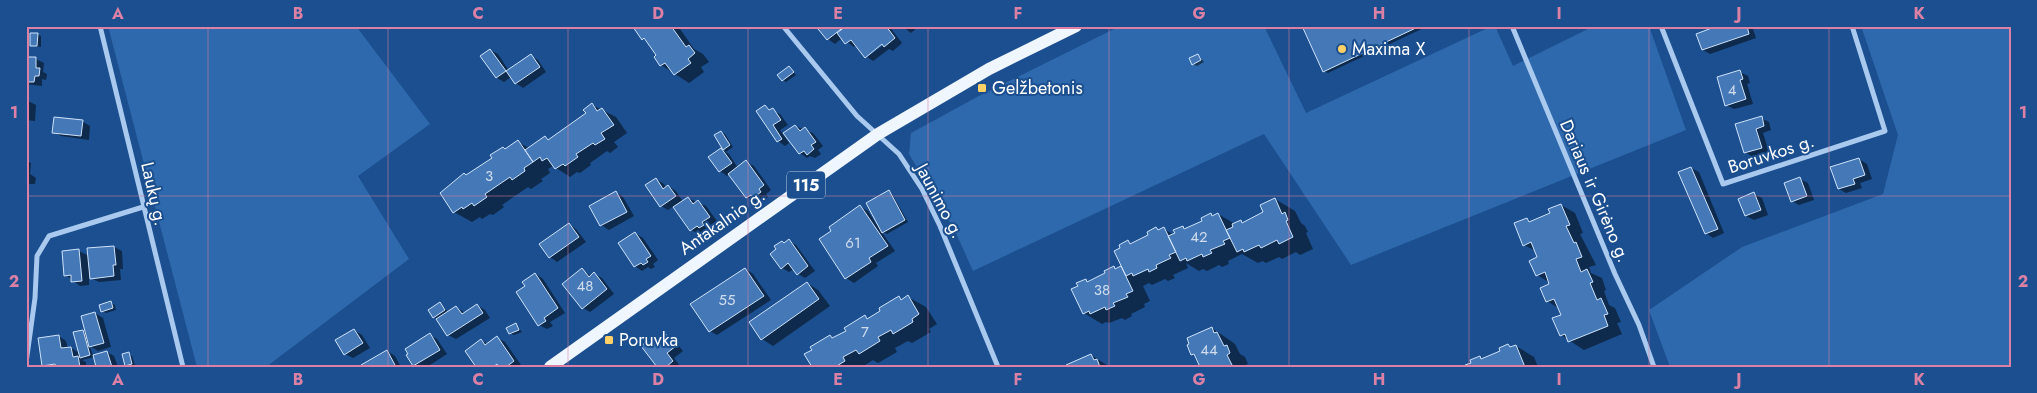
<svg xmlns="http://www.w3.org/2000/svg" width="2037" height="393" font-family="Jost,sans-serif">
<rect width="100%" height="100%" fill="#1b4f8f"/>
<path fill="#2e69ad" d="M108,26h248l74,98 -72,52 51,83 -143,108h-69z
M1120,26h144l42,87 186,-87h3l18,40 81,-40h55l37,104 -335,135 -87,-131 -291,137 -18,-40 -46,-77 2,-21 66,-36z
M1861,26h150v341h-341l-21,-57 93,-63 141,-53 15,-59z"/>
<path fill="#0007" fill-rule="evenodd" d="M636,26h42l16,23 9,5 6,8 -8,5 3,5 -15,11 -28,-18 -6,-8 3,-2 -9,-13 -6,-3z
M824,26h65l13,17 -9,8 -4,-2 -16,12 -6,-4 21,-15 -2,-2 -19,15v2l-10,-12 -3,2 -12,-9 -7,6 -7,-5z
M902,26h17l-8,7z
M1304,26h124l-100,47 -4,-2z
M1721,26h31l4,12 -46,16 -7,-4z
M37,34l4,2v11l-10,-2z
M490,50l8,4 11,17 22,-15 7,4 8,12 -23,16 -7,-5 -5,-6 -7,5 -7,-4z
M1198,55l6,7 -7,4 -4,-2z
M26,58l10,1 8,4 -1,9 4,2 -1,6 -4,-1v7l-16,-2z
M789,67l7,8 -10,7 -3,-2z
M1740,72l8,4 2,7 -3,1 6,20 -19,5 -8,-4z
M26,100l10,5 -1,16 -9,-1z
M592,105l24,12 11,16 -13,9 4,5 -8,6 -3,-2 -17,12 1,2 -11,8 -3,-1 -7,5 -17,-11 -5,3 2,4 -9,6 2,2 -12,8 -3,-2 -26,18 2,2 -11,8 -3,-1 -8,5 -2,-2 -8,5 -18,-10 13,-36 51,-34 11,6 16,-11 5,3 37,-26z
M765,107l15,7 8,11 -8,5 9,13 -4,3 -7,-5z
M55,118l28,4 7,4 -1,14 -28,-4 -7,-4z
M1761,118l8,4 2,8 -8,3 6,19 -16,5 -8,-5 -8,-27z
M795,126l18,7 10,13 -5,4 3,4 -6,4 -5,-2 -3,2 -7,-5z
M721,132l4,2 8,13 -7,5 -10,-16z
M721,149l8,5 9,14 8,-6 8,4 17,24 -5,4 2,3 -6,5 -4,-2 -3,2 -8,-5 -17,-23 -3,2 -7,-5z
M1859,159l8,5 5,15 -12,4 2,5 -16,5 -7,-4z
M26,160l5,3 -1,11 6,4 -1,6h-6l-1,8h-2z
M1691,168l8,4 25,61 -11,5 -7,-5z
M656,179l8,5 2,4 2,-2 8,5 7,11 5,-4 18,8 11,15 -8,6 2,3 -3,2 -3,-2 -6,4 -8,-4 -17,-24 -6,4 -7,-4z
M1800,179l8,4 6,17 -15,5 -7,-4z
M616,192l7,5 11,19 -25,14 -8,-5z
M889,192l3,2 16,28 -21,12 -6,-3 14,20 -19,12 2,3 -24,17 -8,-5 -26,-38 13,-9 27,-24 8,4 9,14 2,-1z
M1754,194l8,4 6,17 -14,5 -8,-4 -6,-16z
M1275,199l20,12 6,12 4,3 3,6 -2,1 7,16 -13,6 -4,-3 -14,7 -3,-2 -13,6 -3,-2 -5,2 -16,-9 -14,7 1,3 -7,3 -3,-2 -12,6 -4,-2 -4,2 -13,-8 2,5 -15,7 2,3 -7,3 -3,-2 -13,6 -3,-2 -6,3 7,15 -6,3 1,3 -14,7 1,2 -7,4 -3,-2 -13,5 -3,-1 -4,2 -18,-11 -5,-26 7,-7 3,2 18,-8 7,-7 3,2 6,-2 -1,-19 6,-6 4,2 18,-9 6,-6 4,2 4,-2 10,6 9,-8 3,2 18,-8 7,-6 3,1 4,-2 17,10 6,-3 3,2 21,-10zM1154,267l-17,8v-3z
M1561,205l14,8 8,20 -3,1 16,31 -7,2 2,6 11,5 4,12 -2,1 5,14 6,3 6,14 -4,1 5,11 -38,16 -23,-15 1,-20 -2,-6 -13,-8 5,-17 -15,-9 2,-17 -3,-7 -12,-6 3,-26 5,3 19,-8z
M569,224l7,5 10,13 -29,20 -7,-5z
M635,233l8,5 15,22 -5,4 2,3 -4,2 -3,-2 -6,4 -7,-5z
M789,241l7,4 19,26 -10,7 -7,-4 -4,-5 -5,3 -7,-4 3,-24z
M114,247l8,4 1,18h-3l1,11 -22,2 -10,-5v8l-9,1 -14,-11 13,-24 10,5z
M746,269l7,5 18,26 -54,35 -7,-4z
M582,270l9,6 3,-2 8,4 12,16 -24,18 -7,-4z
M536,274l7,5 22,34 -15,9 3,4 -6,3 -8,-4 -13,-39z
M807,283l11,7 12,16 -57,40 -11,-7z
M908,297l18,10 11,17 -8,5 2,3 -19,11 -4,-2 -13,7 2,4 -19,11 -5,-3 -11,7h-49v-17l17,-14 5,3 30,-22 4,2 30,-21 4,2z
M111,303l4,2 1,5 -10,3 -4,-2z
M440,303l8,9 8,-5 9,6 12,-8 8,5 5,8 -34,21 -8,-4 -10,-16 -4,-2z
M95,313l8,5 8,29 -13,4 -8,-5 3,10 14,-4 7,4 4,11h-20l-3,-10 -13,3 4,2v5h-40l-3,-2 16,-29 7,5 2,8 3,-1 9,5 3,-22 4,2z
M516,325l6,7 -8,3 -4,-2z
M1212,328l23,16 5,10 5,3 3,7 -3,1v2h-44l-4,-10 -5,-3z
M354,330l8,5 8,13 -17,10 -8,-4z
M665,334l8,5 10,12 -9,7 6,8 -2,1h-19l-5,-29 4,2z
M430,335l7,4 10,15 -20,13h-10l-3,-2z
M497,338l8,4 16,23 -44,2 4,-27 7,4z
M1508,346l4,2 4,-2 18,11 4,10h-71l13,-10 3,2 18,-7z
M387,351l8,5 6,11h-38z
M129,354l3,2 3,9 -6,2 -3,-2z
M1091,355l19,12h-42z"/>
<path fill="#4478b7" stroke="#cfe3fa" d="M671,26l15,21 3,-2 6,8 -7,6 3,4 -17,12 -9,-12 -5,3 -6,-9 2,-2 -12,-17 -2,2 -9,-13z
M821,26h24l-18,14 -9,-11z
M846,26h40l9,12 -11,9 -2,-3 -17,14 -14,-18 -6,4 -8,-11z
M1302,26h118l-97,46z
M1717,26h30l2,8 -47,16 -6,-16z
M30,33h8l-1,13h-7z
M490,49l16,22 -10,7 -16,-22z
M531,54l9,13 -25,17 -9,-13z
M1198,54l3,6 -9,5 -3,-7z
M26,57h10v11h4l-1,8h-4l-1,6h-8z
M789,66l5,6 -12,9 -5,-6z
M1740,70l3,9 -3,1 6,19 -21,7 -8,-29z
M592,103l5,8 5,-3 12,17 -13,8 4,6 -10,6 -2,-2 -17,11 2,3 -13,9 -2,-2 -8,5 -8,-11 -5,3 -2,-4 -7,5 -8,-12 20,-14 3,4 38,-27 -3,-3z
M765,105l4,5 4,-2 8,12 -8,5 9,14 -5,3 -21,-31z
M1762,116l2,10 -8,3 6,19 -18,5 -9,-29z
M54,117l29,3 -2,16 -29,-3z
M795,125l5,6 5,-4 11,15 -5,3 3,4 -7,6 -3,-4 -5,3 -16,-21z
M721,131l9,14 -7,5 -9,-15z
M518,140l15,22 -9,6 1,3 -13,9 -2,-3 -25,17 2,3 -13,9 -2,-3 -9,6 -1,-2 -9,6 -13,-20 24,-20 2,2 26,-17 -2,-3 13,-8 2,2z
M721,148l11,15 -13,9 -11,-15z
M1859,158l6,17 -12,4 2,5 -17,5 -8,-22z
M746,160l18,25 -5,4 2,3 -8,6 -2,-3 -5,3 -18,-24z
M1691,167l27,62 -13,5 -27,-62z
M1800,177l7,19 -16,6 -7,-19z
M656,178l7,11 5,-4 8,11 -16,11 -15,-22z
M889,190l16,30 -23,13 -16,-30z
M616,191l11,21 -27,14 -11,-20z
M1754,192l7,18 -16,6 -7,-17z
M688,197l5,7 5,-4 12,17 -8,5 2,3 -5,3 -2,-2 -7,5 -17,-24z
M1275,198l7,16 3,-2 3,8 -2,1 7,16 -14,7 -2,-4 -16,8 -2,-3 -15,7 -1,-3 -6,3 -11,-22 7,-3 -1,-3 9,-4 1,3 21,-11 -3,-7z
M1561,204l9,21 -4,1 8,17 2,-1 6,15 -6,2 5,13 6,-3 6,13 -3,1 7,17 4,-2 7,16 -4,1 4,11 -40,16 -3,-8 -5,2 -8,-18 9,-3 -7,-16 -8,3 -6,-14 9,-4 -4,-12 -9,4 -7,-15 8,-4 -6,-15 -8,4 -9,-23 13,-5 2,4 21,-9 -2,-4z
M860,205l28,41 -19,12 2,4 -26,17 -26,-40 12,-8 -2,-4z
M1211,213l1,3 6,-3 12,25 -7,3 2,3 -15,6 2,3 -9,4 -1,-3 -15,7 -1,-3 -6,3 -12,-25 7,-3 -2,-3 10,-4 1,3 18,-8 -1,-3z
M569,223l10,14 -30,21 -10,-14z
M1156,227l2,3 6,-3 12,25 -7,3 2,3 -15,7 1,3 -8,4 -1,-3 -15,7 -1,-3 -6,3 -12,-25 6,-3 -1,-3 9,-5 2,4 18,-9 -1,-3z
M635,232l16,24 -5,3 2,3 -5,3 -2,-2 -7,4 -16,-24z
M789,239l19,27 -11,9 -9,-12 -7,6 -11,-15 6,-5 -2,-3 8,-5 2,2z
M114,246l2,19h-3l1,11 -24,3 -3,-31z
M79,249l3,32 -11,1v-7l-7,1 -2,-25z
M1114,266l1,3 6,-3 12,25 -7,3 2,3 -15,6 2,3 -9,4 -1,-3 -15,7 -1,-3 -6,3 -12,-25 7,-3 -2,-3 10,-4 1,3 18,-9 -1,-2z
M582,268l7,9 5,-5 13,17 -25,20 -20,-25z
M745,268l19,28 -55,36 -19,-28z
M535,273l23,35 -14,10 2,3 -8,5 -22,-34 9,-6 -3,-4z
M807,282l12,17 -58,41 -12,-18z
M908,295l11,19 -7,5 1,3 -20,12 -2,-4 -13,7 2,4 -21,13 -3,-4 -13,7 2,4 -10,6h-23l-8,-13 8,-4 -2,-3 20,-12 2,3 14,-7 -2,-3 21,-13 2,4 13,-8 -1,-3 20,-12 2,4z
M111,301l2,7 -12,4 -2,-7z
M440,302l5,8 -12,8 -5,-8z
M477,304l6,9 -36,23 -11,-17 20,-13 6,8z
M95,312l9,31 -15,4 -8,-31z
M516,323l3,7 -10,4 -3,-6z
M1212,327l2,6 3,-1 7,14 3,-1 3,8 -3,2 6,12h-33l-6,-13 -3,1 -4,-10 2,-1 -2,-6z
M354,329l9,14 -19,12 -9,-15z
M83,330l7,25 -10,3 -7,-26z
M430,333l10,17 -27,16 -7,-11 2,-1 -3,-5z
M665,333l11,13 -9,7 6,8 -7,6h-9l-16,-21 13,-10 3,4z
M59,335l2,13 10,-1 2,10 5,-1 2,11h-24l-1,-3 -13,2 -4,-28z
M497,336l17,25 -8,6h-7l-2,-3 -4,3h-17l-11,-16 16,-12 4,6z
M1508,344l2,3 6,-2 9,22h-59l-1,-2 6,-2 -1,-3 10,-4 1,3 19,-8 -1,-3z
M387,350l9,17h-34l-1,-2z
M107,351l5,16h-16l-3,-12z
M129,352l3,12 -7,2 -3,-12z
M1091,354l3,6 3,-1 3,8h-33l-1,-2z"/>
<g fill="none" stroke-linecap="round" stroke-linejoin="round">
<path stroke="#a9c9ee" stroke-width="5" d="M100,26l83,341
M783,26l74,90 42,38 23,35 18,37 58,141
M1512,26l103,248 24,51 15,42
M1661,26l62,158 162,-53 -33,-105
M26,363l9,-65 2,-42 12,-20 94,-29"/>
<path stroke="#f0f6ff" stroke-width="12" d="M550,367l328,-233 111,-65 87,-43"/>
</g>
<path fill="none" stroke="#dd80a5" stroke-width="1" stroke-opacity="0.55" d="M208,26v341M388,26v341M568,26v341M748,26v341M928,26v341M1109,26v341M1289,26v341M1469,26v341M1649,26v341M1829,26v341M26,196h1985"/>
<g fill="#ffd166" stroke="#1b4f8f" stroke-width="2">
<circle cx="1342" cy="49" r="5"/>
<rect x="977" y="83" width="10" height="10" rx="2.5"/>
<rect x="604" y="335" width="10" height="10" rx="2.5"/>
</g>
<g text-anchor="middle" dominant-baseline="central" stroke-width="4" stroke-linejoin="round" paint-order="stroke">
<g font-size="15" fill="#d0dded">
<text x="1732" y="90">4</text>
<text x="489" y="176">3</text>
<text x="1199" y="237">42</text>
<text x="853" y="243">61</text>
<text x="585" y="286">48</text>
<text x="1102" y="290">38</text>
<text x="727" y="300">55</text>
<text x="865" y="332">7</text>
<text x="1209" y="350">44</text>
</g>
<rect fill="#1b4f8f" stroke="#bbcadd" stroke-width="1" x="787" y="171.5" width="38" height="27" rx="4"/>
<g font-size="16" font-weight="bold" fill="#fff">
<text x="806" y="185">115</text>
</g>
<g font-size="18" fill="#fff" stroke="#1b4f8f" text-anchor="start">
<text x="1352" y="49">Maxima X</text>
<text x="992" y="88">Gelžbetonis</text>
<text x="619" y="340">Poruvka</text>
</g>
<g font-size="18" fill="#fff" stroke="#1b4f8f">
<text transform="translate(1771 154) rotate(-18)">Boruvkos g.</text>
<text transform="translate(1595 191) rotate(67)">Dariaus ir Girėno g.</text>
<text transform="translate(154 194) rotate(77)">Laukų g.</text>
<text transform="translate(940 201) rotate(62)">Jaunimo g.</text>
<text transform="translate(722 222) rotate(-35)">Antakalnio g.</text>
</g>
</g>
<rect width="2037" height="393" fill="none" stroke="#1b4f8f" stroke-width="55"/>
<rect x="28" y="28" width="1982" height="338" fill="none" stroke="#dd80a5" stroke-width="2"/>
<g font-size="16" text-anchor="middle" font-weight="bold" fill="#dd80a5">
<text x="118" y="19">A</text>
<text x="298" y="19">B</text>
<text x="478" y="19">C</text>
<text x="658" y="19">D</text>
<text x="838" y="19">E</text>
<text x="1018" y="19">F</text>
<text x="1199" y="19">G</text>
<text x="1379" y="19">H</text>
<text x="1559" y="19">I</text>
<text x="1739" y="19">J</text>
<text x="1919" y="19">K</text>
<text x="14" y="118">1</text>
<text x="2023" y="118">1</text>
<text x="14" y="287">2</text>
<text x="2023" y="287">2</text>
<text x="118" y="385">A</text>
<text x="298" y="385">B</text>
<text x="478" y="385">C</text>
<text x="658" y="385">D</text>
<text x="838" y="385">E</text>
<text x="1018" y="385">F</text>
<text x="1199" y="385">G</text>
<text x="1379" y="385">H</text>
<text x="1559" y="385">I</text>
<text x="1739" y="385">J</text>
<text x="1919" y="385">K</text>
</g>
</svg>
